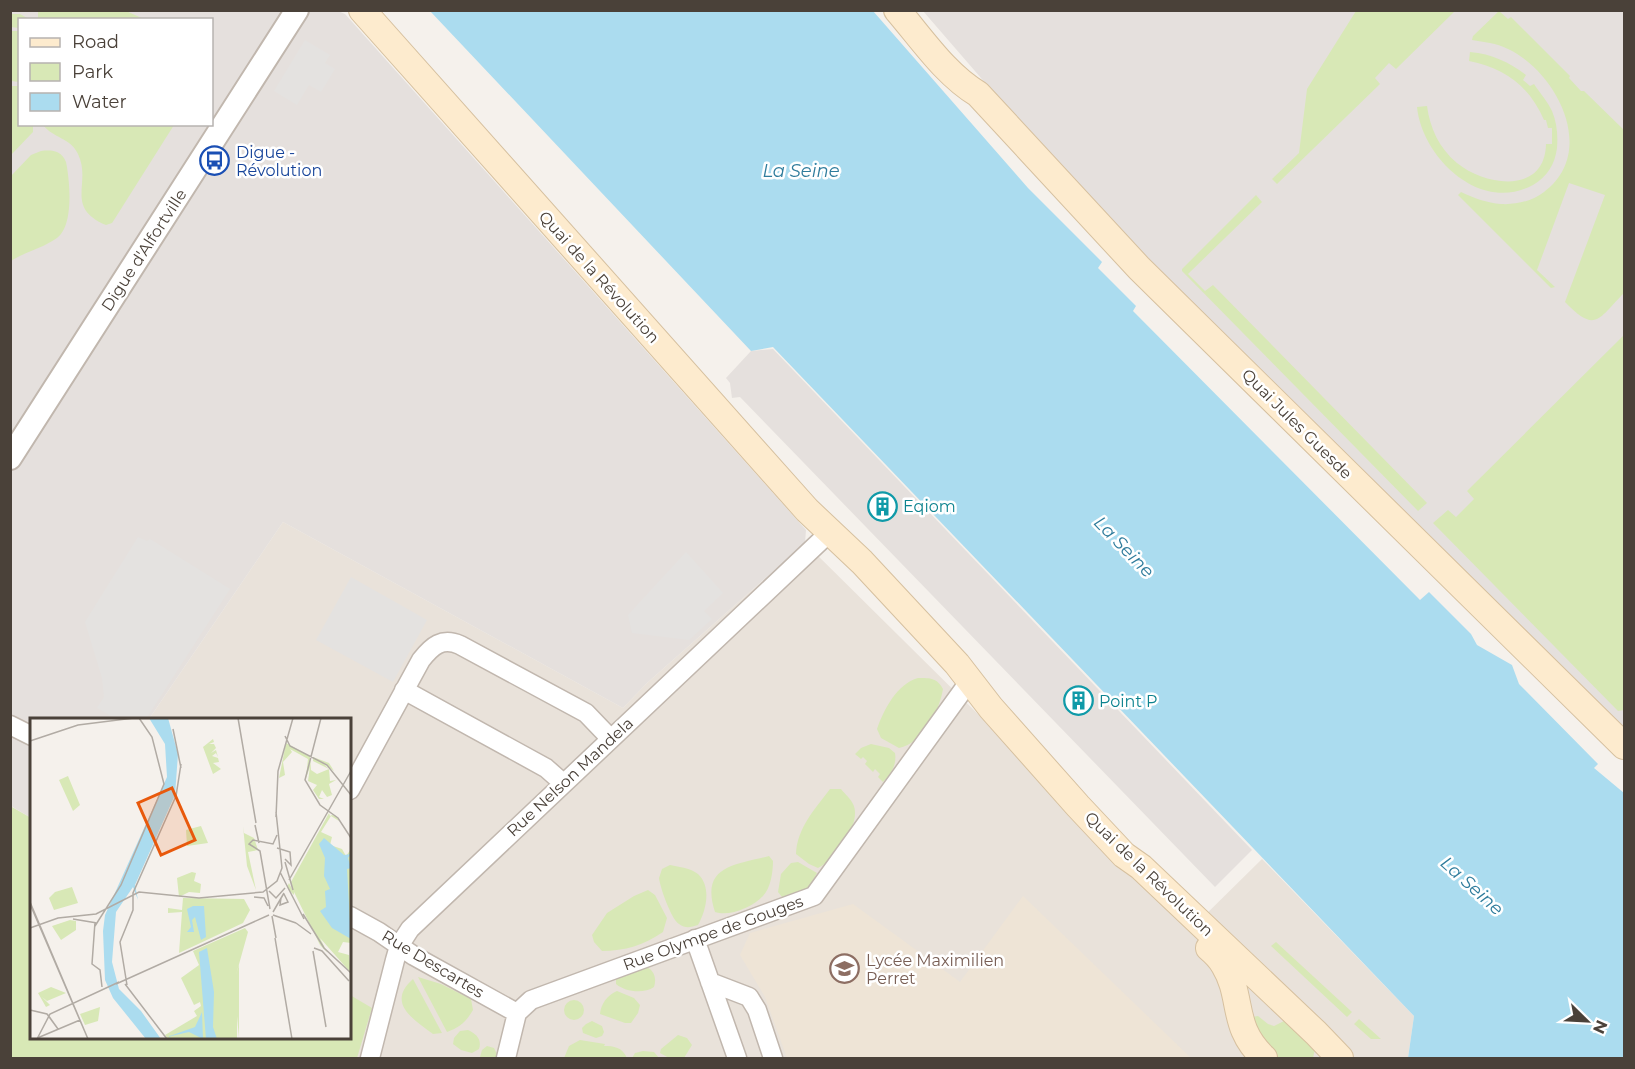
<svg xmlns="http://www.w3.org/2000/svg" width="1635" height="1069" font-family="Montserrat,sans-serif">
<rect width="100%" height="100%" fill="#f5f1ec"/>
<path fill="#e9e2da" d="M283,522l340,186 24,-25 158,-140 388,384 69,-68 152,157 -6,42h-1397l-1,-252 21,12 1,220h318v-318l-201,-1z"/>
<path fill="#e5e0dd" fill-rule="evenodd" d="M11,11h327l7,3 461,516 -1,13 -158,140 -24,25 -340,-186 -134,197 -117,1 -1,98 -20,-12zM20,20h192v104h-192z
M923,11h701v738l-482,-485z
M773,349l479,501 -37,37 -475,-490 -8,1 -2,-15 -4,-5 25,-27z"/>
<path fill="#eee4d6" d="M1023,896l168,162h-404l-22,-61 -25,-42 10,-22 103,-29 107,78z"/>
<path fill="#d8e8b6" d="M38,11h88l18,8h-106z
M1356,11h99l-59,58 -7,-6 -14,15 5,6 -103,100 -5,-5 27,-26 8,-64z
M1499,11l9,8 3,-2 59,59 -1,2 12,13h3l40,39v163c-26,26 -28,41 -59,9l40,-107 -36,-12 -32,87 18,17 -4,1 -93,-93 3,-3c13,6 26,11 40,12 14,1 32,-3 43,-12 54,-40 13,-120 -36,-143 -12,-6 -24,-7 -36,-9l1,-4z
M10,14h10l9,5 -9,1 -1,8 -8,-1z
M10,31h9v51l-8,-1z
M1470,52c22,2 39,10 56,23l-3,5 7,6 4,-2c6,9 14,18 18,27 5,12 6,24 5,37 -2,16 -10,29 -24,37 -53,29 -111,-28 -116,-78l10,-1c3,22 12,42 30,57 28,23 88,32 89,-19h6v-16h-4l-2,-8h-2c-15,-34 -39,-52 -75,-59z
M11,86h8l1,38 13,1v7l-22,23z
M43,125h131l-60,95 -2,3 -6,2c-42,-18 -14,-42 -28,-71 -7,-16 -25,-16 -35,-29z
M41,151c11,-1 20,-1 25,11 4,19 8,64 -9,76 -14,10 -32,14 -46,23v-85l20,-21z
M1256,195l6,7 -74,72 17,17 8,-6 214,218 -9,8 -236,-240v-2z
M1624,335v375l-6,1 -185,-188 15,-13 8,7 18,-18 -7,-8z
M918,678c13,0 19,0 25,11 -4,23 -20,54 -44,59l-18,-10 -4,-9c7,-20 20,-45 41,-51z
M871,744l18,4 6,5c2,12 -4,21 -12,29l-5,-5 2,-3 -5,-5 -2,3 -8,-8 2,-3 -4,-4 -2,2 -6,-5 6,-6z
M830,789h11c4,5 10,10 12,15 10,19 -19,57 -35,64l-9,-4 -13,-10c1,-26 19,-45 34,-65z
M10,806l21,12 1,220h318v-43l22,13 -15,50h-346z
M769,856l4,5c0,10 -2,27 -10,35 -10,11 -34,21 -48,16 -15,-46 19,-47 54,-56z
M798,862l19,11 -9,16 -26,8 -4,-5 3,-18 10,-11z
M670,865c10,2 20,3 28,9 14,13 8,37 0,51 -7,2 -12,4 -19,-1 -8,-5 -19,-37 -20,-46l3,-9z
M648,890l7,5 12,23 -4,14c-19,13 -38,19 -61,19l-8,-9 -2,-7 15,-22 27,-17z
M1276,942l76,70 -5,5 -76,-71z
M644,966c10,3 13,12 10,21 -10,7 -29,5 -38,-3v-6z
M418,977l23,7 30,15 2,11c-7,12 -13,17 -26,22z
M413,979l29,54 -9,1c-20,-15 -47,-31 -20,-55z
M617,991l17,7 6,7 -2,8 -7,10h-6l-25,-9c1,-10 7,-19 17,-23z
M564 1010a10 10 0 1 1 20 0a10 10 0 1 1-20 0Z
M1258,1016l10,8 6,2 10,-5 31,28 -2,9h-36l-26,-26 1,-15z
M1359,1019l22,20h-10l-17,-15z
M592,1021l10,5 2,6 -2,4 -6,2 -13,-5 -1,-5 4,-4z
M468,1030c9,4 14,10 11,19l-7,4 -11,-3 -8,-6 1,-6 6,-7z
M678,1035l9,3 5,7 -8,13h-15l-9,-5 1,-4z
M580,1040l25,4 -1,2c10,0 18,1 23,12h-63l5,-12z
M487,1046l7,2 3,6 -1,4h-14l-2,-1 2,-7z
M643,1051l11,1 5,6h-27l3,-5z"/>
<path fill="#e4e2e0" d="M305,40l25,15 -5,8 10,6 -14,23 -12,-7 -12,20 -23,-14z
M138,537l9,4 3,-2 80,50 -84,130h-30l-19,-11 7,-11 -2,-19 -17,-56z
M686,552l37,41 -19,18 8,8 -23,21 -57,-7 -4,-18z
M351,577l76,43 -34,62 -77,-42z"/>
<path fill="#abdcef" d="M430,11h443l155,177 74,74 -4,6 38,38 -3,5 287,289 9,-8 42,42 6,11 35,20 7,19 79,80 -4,4 30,25v265h-216l6,-42 -641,-669 -22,4z"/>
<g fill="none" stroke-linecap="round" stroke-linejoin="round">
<defs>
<path id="minor" d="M404,690l142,78 17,15
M10,725l22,11
M350,790l71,-130c11,-14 21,-23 39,-15l126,68 24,25
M350,916l29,16 35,24 103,57
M695,939l42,119
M710,982l39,15 8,13 16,48
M370,1058l25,-98 4,-14 11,-17 420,-397
M506,1058l11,-45 14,-13 283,-104 152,-210"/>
<path id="tertiary" d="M10,458l287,-448"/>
<path id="secondary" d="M362,10l445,500 55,52 95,102 34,44 87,98 46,49 17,12 175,166 24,25
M897,10c25,29 48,64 81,84l161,174 485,478
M1209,948c6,5 11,10 15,17 20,33 6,61 40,93"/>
</defs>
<use href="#minor" stroke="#c1b7ae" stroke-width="21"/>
<use href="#tertiary" stroke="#c1b7ae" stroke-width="26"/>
<use href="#secondary" stroke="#d6c09f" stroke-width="28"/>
<use href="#minor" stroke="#fff" stroke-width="18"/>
<use href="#tertiary" stroke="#fff" stroke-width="22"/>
<use href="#secondary" stroke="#fdebce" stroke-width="26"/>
</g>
<defs>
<symbol id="bus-ring" viewBox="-11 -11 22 22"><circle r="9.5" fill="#fff" stroke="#1a4fb4" stroke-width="1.5"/><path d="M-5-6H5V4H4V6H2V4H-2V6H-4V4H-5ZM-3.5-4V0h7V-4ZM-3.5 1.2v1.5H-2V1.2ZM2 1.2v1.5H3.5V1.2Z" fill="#1a4fb4"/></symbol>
<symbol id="building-ring" viewBox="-11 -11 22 22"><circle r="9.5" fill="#fff" stroke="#0f9aa8" stroke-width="1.5"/><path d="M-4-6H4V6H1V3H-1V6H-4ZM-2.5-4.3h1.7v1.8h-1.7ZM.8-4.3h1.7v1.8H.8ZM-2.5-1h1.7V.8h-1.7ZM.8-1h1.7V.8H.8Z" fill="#0f9aa8"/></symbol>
<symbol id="school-ring" viewBox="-11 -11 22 22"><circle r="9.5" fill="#fff" stroke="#8d6e63" stroke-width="1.5"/><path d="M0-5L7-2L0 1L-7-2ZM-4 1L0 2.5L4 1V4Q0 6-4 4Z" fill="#8d6e63"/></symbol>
</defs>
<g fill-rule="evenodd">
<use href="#bus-ring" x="198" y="144" width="33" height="33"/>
<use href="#building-ring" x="866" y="490" width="33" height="33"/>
<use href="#building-ring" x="1062" y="684" width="33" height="33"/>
<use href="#school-ring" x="828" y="952" width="33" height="33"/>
</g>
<g text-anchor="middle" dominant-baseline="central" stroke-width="5" stroke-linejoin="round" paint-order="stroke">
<g font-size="16" fill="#164399" stroke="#fff" text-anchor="start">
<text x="236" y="152">Digue -<tspan x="236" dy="18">Révolution</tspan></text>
</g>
<g font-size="16" fill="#4a4139" stroke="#fff">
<text transform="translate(144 250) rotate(-57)">Digue d'Alfortville</text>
<text transform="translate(599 277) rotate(48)">Quai de la Révolution</text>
<text transform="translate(1297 424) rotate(45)">Quai Jules Guesde</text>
<text transform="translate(570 777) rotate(-43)">Rue Nelson Mandela</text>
<text transform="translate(1149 874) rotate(44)">Quai de la Révolution</text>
<text transform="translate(713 933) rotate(-20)">Rue Olympe de Gouges</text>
<text transform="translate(433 964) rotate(31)">Rue Descartes</text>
</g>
<g font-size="16" fill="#0d838f" stroke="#fff" text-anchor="start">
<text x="903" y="506">Eqiom</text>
<text x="1099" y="701">Point P</text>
</g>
<g font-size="16" fill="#785e54" stroke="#fff" text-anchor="start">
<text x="866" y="960">Lycée Maximilien<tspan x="866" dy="18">Perret</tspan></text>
</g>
<g font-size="18" font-style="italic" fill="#2f7c9c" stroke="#fff">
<text x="801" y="171">La Seine</text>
<text transform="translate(1124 547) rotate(46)">La Seine</text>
<text transform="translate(1472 886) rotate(42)">La Seine</text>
</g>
</g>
<g transform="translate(30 718)">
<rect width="321" height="321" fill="#f5f1ec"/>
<path d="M183,21l1,3 -5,2h5l2,4 -5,5 5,-3 2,7 -2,-4 -4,3 6,2 1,4 -6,1 8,6 -8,5 -10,-27zM256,25l24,13 1,14 6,4 12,-5 -16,-8v-4l16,6 5,8 -13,-10 12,12 -4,-4 1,12 6,-1 -7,4 3,11 -5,2 -5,-7 -3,7 5,2h-5l-6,-9 4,-5 -9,-4 2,-14 -4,11 2,-19 -18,-10 2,3 -9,10 2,13 -6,3zM38,58l12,29 -7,6 -14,-31zM299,95l1,3 2,-1 4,1 3,5 -8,-5 -10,16 11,5 -2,8 12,4 4,7 5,-7v94l-8,-1 -5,10 11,3 2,18 -31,-35 7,14 -7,-7 -26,-53v3l-6,-6 9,16 -10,-18 2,-4 3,6 -1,-7zM171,108l7,17 -21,3 -1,-16zM213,108l1,7 10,5 4,12 -10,2 8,38 -9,-24zM162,154l4,1 -2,8 7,3 -1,9 -11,-1 -10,5 -2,-19zM42,169l6,16 -24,7 -5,-12 6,-6zM153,180l61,1 6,11 -7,13 -64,30 3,-41 -14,1v-5l14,2zM40,202l6,1v9l-15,10 -9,-14zM215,210l3,4 -12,43 3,-10v73l-2,-22v23h-69l-3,-4 32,-19 -3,-5 7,-5 -1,-4 -6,3 -13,-27 18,-13 -6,-14zM21,269l15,6 -19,8 -5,-4 8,8 -4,2 -8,-14zM70,289l-2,14 -13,4 -5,-11z" fill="#d8e8b6"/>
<path d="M119,0h19l10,36 -3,41 -40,90 3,15 -5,-13 -17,25 -4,50 7,27 22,22 20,28h-15l-33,-41 -8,-18 -2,-49 2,-16 62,-138 -2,-33zM294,120l20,17 7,-1 -3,4 3,10 -4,1 4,70 -19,-11 -12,-17 6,-4 -1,-16 5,-2 -6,-13 1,-18 -6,-14zM163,188h11l2,31 -5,3 -6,-23 -3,3 2,12h-7l4,-5 -4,-18zM177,230l7,44 -1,35 4,12h-11l-7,-87zM172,294l1,27 -14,-7 -22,5 28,-10z" fill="#abdcef"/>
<path fill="none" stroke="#b1aba4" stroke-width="1.5" d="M208,0l18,105M291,0l-16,62 15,25 18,13 13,20M143,11l8,39M255,18l5,10 37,19 24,30M0,23l48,-16 56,-7M246,99l2,-46 15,-53M225,107l4,18M247,130l13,4 1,13 -6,-6M255,144l8,28M250,154l24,47M259,162l62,-109M239,173l7,7 9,-10M224,179l10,1 4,8M251,180l-1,7 8,-3 -4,-8M0,184l58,137M0,186l58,135M240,191l-10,-58 -11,-7 4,-4 20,4 4,-9M243,194l11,-19M273,196l21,34 27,25M243,197l23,8M242,198l4,22M43,201l24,4M65,204l-3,42 8,6 2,17M266,205l15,11M65,208l26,-41 43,-101 -12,-47 -13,-19M0,210l28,-10 38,-4 43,-22 60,6 64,-6 14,-11 5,-13 -6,-56M245,220l17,101M284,230l8,3 27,30M283,233l13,76M86,266l153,-69M95,266l42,55M97,267l-7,-43 13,-32v-17l43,-97 5,-32M0,292l17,4 11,15 -10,-14M5,321l45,-19M7,321l13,-25 69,-32"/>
<path fill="#e8590c" fill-opacity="0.15" stroke="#e8590c" stroke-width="3" d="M142,70l23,52 -34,15 -23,-52z"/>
<rect width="321" height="321" fill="none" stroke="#4a4139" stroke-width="3"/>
</g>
<rect width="1635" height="1069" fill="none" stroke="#4a4139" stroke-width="24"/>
<rect x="18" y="18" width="195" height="108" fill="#ffffff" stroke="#b7b3b0" stroke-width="1.5"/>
<rect x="30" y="38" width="30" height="9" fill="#fdebce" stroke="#b7b3b0" stroke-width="1.5"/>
<text x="72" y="48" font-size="18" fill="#4a4139">Road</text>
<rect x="30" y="63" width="30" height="18" fill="#d8e8b6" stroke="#b7b3b0" stroke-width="1.5"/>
<text x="72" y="78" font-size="18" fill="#4a4139">Park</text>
<rect x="30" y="93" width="30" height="18" fill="#abdcef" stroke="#b7b3b0" stroke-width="1.5"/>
<text x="72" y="108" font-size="18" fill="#4a4139">Water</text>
<g transform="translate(1587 1021) rotate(114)" stroke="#ffffff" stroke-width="4.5" paint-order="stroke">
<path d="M0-4.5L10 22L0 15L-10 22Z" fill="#4a4139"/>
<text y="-9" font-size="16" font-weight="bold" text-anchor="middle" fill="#4a4139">N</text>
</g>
</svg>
